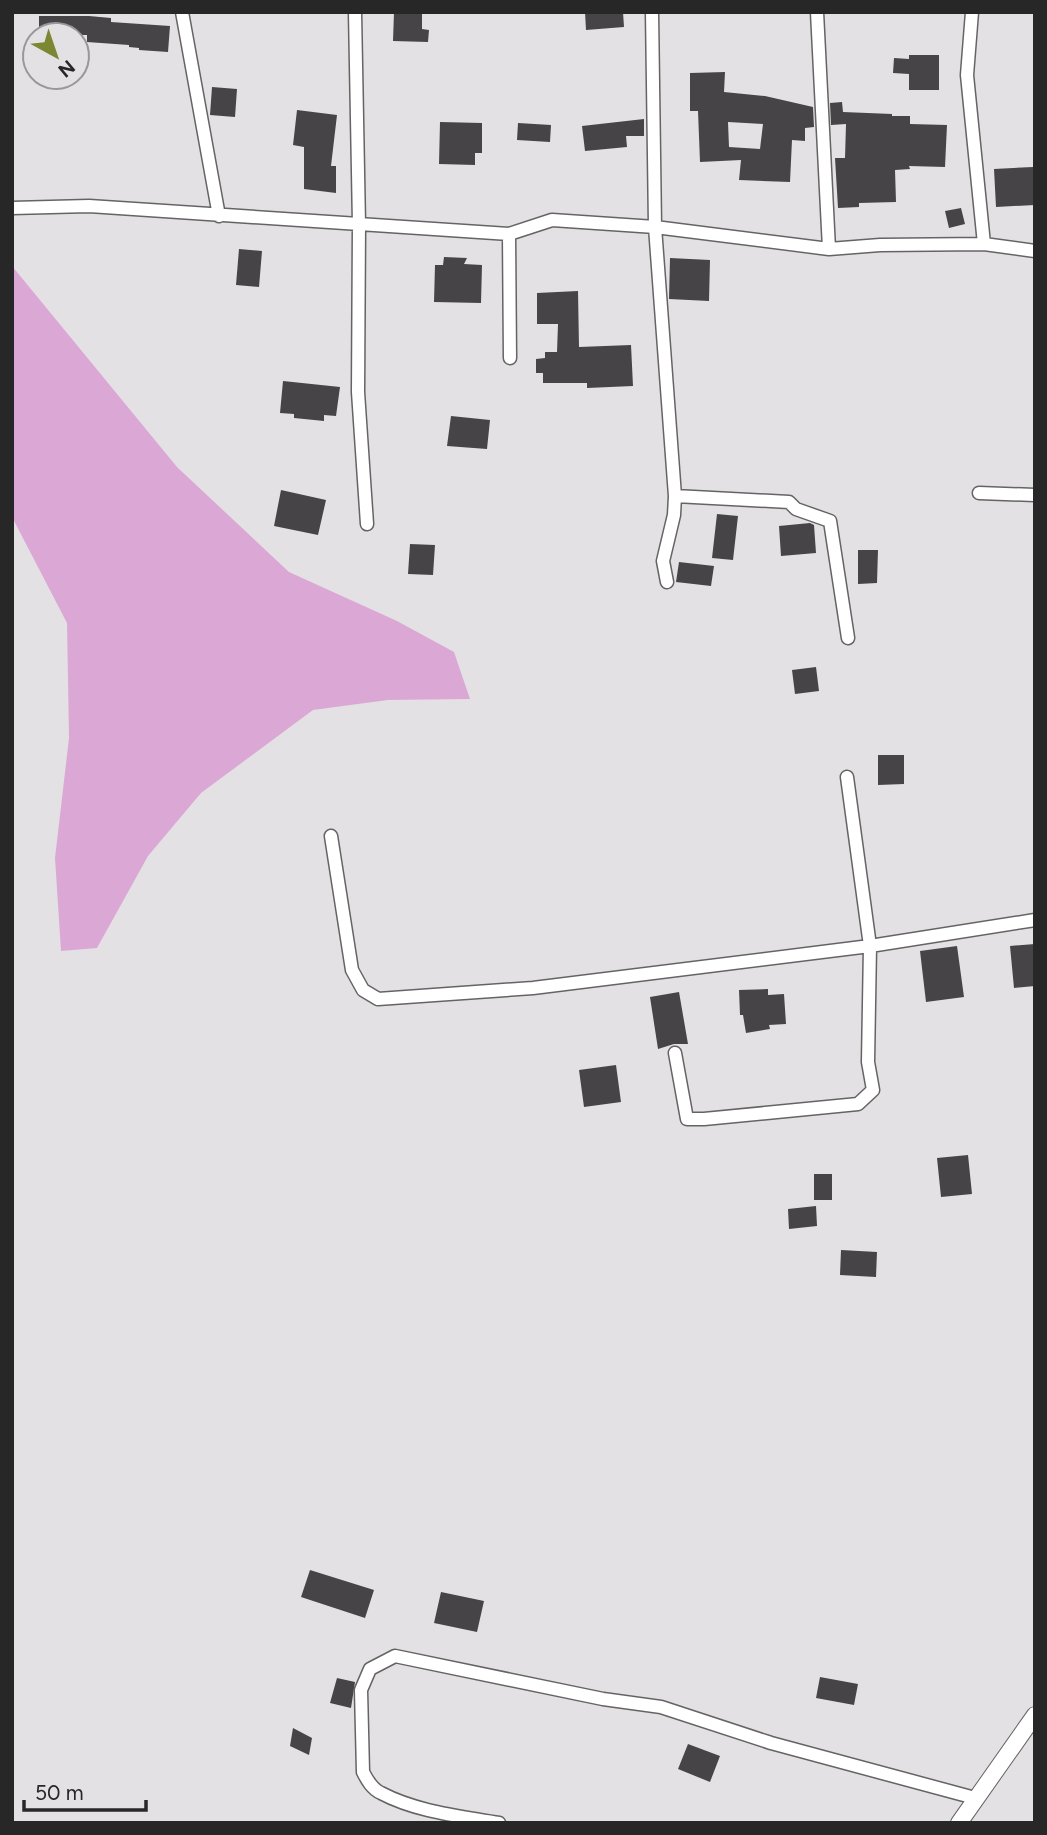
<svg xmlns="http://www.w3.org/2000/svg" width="1047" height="1835" font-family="Figtree,sans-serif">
<rect width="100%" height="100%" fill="#e4e1e4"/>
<path fill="#dba8d6" d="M12,266l165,201 112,105 108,49 57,31 16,47 -82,1 -75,10 -112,83 -53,63 -51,92 -36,3 -6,-93 14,-120 -2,-115 -55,-106z"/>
<path fill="#474447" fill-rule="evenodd" d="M394,12h28v17l7,1 -1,12 -35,-1z
M585,12h38l1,15 -38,3z
M39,16h50l22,2v4l59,4 -2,26 -29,-2v-2l-10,-1v-2l-42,-3v-7h-48z
M909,55h30v35h-30v-16l-16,-1 1,-15 15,1z
M725,72l-1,20 41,4 48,11 1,20 -9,1v13l-13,-1 -2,42 -51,-2 2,-20 -41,2 -2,-51h-8v-38zM728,122l35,2 -3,25 -31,-2z
M212,87l25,2 -2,28 -25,-2z
M842,102l1,10 49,2v2h18v8l37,1 -2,42 -36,-1 1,3 -15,1 1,32 -37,1v4l-21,1 -3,-50h10l1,-34 -15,1 -1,-22z
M297,110l40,5 -6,51h5v27l-32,-4v-42l-11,-2z
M644,119v17h-18l1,11 -42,4 -3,-25z
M440,122l42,1v30h-7v12l-36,-1z
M518,123l33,2 -1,17 -33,-2z
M1033,167l2,38 -39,2 -2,-38z
M961,208l4,16 -16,4 -4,-17z
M239,249l23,2 -3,36 -23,-2z
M444,257l23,1 -3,6 18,1 -1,38 -47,-1 1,-37h8z
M670,258l40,2 -1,41 -40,-2z
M578,291l1,56 52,-2 2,41 -46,2v-5h-44v-10h-7v-14l9,-1v-6h12l1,-28h-21v-31z
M283,381l57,6 -4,29 -12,-1v6l-30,-3v-4l-14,-1z
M451,416l39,4 -3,29 -40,-3z
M281,490l45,10 -8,35 -44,-9z
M717,514l21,2 -5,44 -21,-2z
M810,523l4,2 2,28 -35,3 -2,-30z
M410,544l25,1 -2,30 -25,-1z
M858,550h20l-1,33 -19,1z
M679,562l35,4 -3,20 -35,-4z
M816,667l3,24 -24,3 -3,-24z
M878,755h26v29l-26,1z
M1035,944v42l-21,2 -4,-42z
M957,946l7,51 -38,5 -6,-51z
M768,989v6l16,-1 2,30 -17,1 1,4 -24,4 -3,-18h-3l-1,-25z
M679,992l9,52h-14l-16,5 -8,-52z
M616,1065l5,37 -37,5 -5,-37z
M968,1155l4,39 -31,3 -4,-39z
M814,1174h18v26h-18z
M816,1206l1,20 -28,3 -1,-20z
M841,1250l36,2 -1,25 -36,-2z
M310,1570l64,20 -9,28 -64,-21z
M441,1592l43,9 -7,31 -43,-9z
M820,1677l38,7 -4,21 -38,-7z
M337,1678l18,4 -4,26 -21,-5z
M293,1728l19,10 -3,17 -19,-9z
M688,1744l32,12 -10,26 -32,-13z"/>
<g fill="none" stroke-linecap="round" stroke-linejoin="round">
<defs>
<path id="minor" d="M182,12l37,204
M355,12l4,213 -1,167 9,132
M652,12l3,215 20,269 114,6 7,7 34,12 18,117
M817,12l12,237
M972,12l-5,63 17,169
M12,208l77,-2 420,28 43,-14 103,7 174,22 51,-4 104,-1 51,7
M509,234l1,124
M979,493l56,2
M667,582l-4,-21 11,-46 1,-19
M331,836l21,134 11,20 15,9 155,-11 337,-42 165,-26
M675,1053l12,66h17l154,-15 15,-14 -5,-28 2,-116 -23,-169
M499,1823c-39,-7 -82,-11 -118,-30 -9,-4 -14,-13 -18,-21l-2,-82 9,-21 25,-13 208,43 58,8 110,36 204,55"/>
<path id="tertiary" d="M959,1823l76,-108"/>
</defs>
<use href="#minor" stroke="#666365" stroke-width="15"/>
<use href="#tertiary" stroke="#666365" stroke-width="18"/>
<use href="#minor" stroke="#fff" stroke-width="12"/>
<use href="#tertiary" stroke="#fff" stroke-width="16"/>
</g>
<rect width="1047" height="1835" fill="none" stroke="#282728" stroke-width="28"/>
<g transform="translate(56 56) rotate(140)"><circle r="33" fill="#e4e1e4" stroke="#999799" stroke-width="2"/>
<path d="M0-5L12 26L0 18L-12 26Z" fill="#7d8632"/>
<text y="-10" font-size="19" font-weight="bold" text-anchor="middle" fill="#282728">N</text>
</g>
<path d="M24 1800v10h122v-10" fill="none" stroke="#282728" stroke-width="3.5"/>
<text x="35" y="1800" font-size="21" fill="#282728" stroke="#e4e1e4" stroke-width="5" paint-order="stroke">50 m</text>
</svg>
